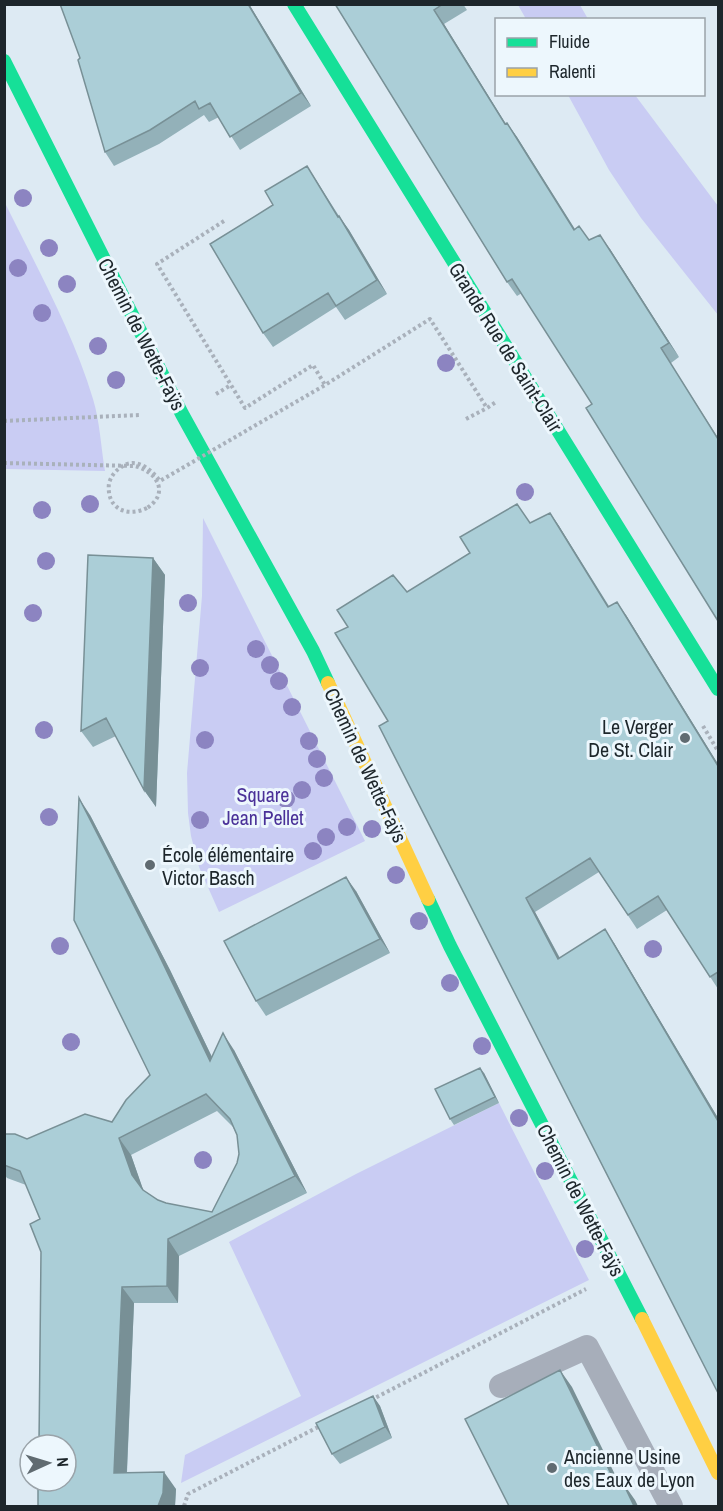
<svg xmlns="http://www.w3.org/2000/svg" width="723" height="1511" font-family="'Archivo Narrow',sans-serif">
<rect width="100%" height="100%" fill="#ddeaf3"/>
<path fill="#c9ccf3" d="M518,5h62l8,14h-62z
M568,95h67l83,111v109l-77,-97 -32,-48z
M5,203c31,63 68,129 88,196 7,23 8,49 12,72l-100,-2z
M203,518l162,323 -146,71 -20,-45 -8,-31 -3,-23 -1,-40 15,-177z
M499,1103l90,177 -408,203 4,-28 116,-59 -72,-154 127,-68z"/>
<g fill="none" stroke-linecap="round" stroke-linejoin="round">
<path stroke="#a9b1bb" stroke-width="4" stroke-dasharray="3 3" stroke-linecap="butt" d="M224,221l-67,43 88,144 68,-43 12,20
M216,394l15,-9
M466,419l21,-11
M4,421l135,-6
M249,429l76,-44 105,-66 57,89 9,-6
M4,463l131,3c22,6 35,27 12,42
M703,726l15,25
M371,1400l215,-111
M184,1506l4,-12 134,-69"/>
<path stroke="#a7aeba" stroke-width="24" d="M501,1386l86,-39 84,159"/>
<path stroke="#16e098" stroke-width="14" d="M294,4l424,685
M4,61l178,353 131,237 15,32
M428,899l22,47 192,373"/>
<path stroke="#ffcf43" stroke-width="14" d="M328,683l100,216
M642,1319l76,154"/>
<path stroke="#a9b1bb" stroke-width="4" stroke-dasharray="3 3" stroke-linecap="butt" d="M147,508c-21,10 -41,0 -38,-25 2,-6 5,-11 11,-15 15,-12 30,0 40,13l89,-52"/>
</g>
<g fill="#8c84c1">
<circle cx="23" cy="198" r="9"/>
<circle cx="49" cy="248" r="9"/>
<circle cx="18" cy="268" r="9"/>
<circle cx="67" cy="284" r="9"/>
<circle cx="42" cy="313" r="9"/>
<circle cx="98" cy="346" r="9"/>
<circle cx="446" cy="363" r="9"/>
<circle cx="116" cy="380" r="9"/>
<circle cx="525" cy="492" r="9"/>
<circle cx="90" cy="504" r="9"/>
<circle cx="42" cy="510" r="9"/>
<circle cx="46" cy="561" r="9"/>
<circle cx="188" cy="603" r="9"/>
<circle cx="33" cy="613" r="9"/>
<circle cx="256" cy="649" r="9"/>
<circle cx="270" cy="665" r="9"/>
<circle cx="200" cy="668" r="9"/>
<circle cx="279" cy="681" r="9"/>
<circle cx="292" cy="707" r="9"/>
<circle cx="44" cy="730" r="9"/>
<circle cx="205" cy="740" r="9"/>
<circle cx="309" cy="741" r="9"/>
<circle cx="317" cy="759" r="9"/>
<circle cx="324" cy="778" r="9"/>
<circle cx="302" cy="790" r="9"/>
<circle cx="286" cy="799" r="9"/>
<circle cx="49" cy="817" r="9"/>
<circle cx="200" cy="820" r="9"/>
<circle cx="347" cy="827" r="9"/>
<circle cx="372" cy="829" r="9"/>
<circle cx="326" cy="837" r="9"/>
<circle cx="313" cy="851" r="9"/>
<circle cx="396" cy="875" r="9"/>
<circle cx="419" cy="921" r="9"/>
<circle cx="60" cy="946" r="9"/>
<circle cx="653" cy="949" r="9"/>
<circle cx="450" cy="983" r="9"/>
<circle cx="71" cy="1042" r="9"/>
<circle cx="482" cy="1046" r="9"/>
<circle cx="519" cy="1118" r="9"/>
<circle cx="203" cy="1160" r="9"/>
<circle cx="545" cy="1171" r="9"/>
<circle cx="585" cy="1249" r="9"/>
</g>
<path fill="#93b1b9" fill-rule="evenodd" d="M249,4l62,102 -71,44 -21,-33 -10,5 -5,-7 -45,29 -45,22 -9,-14z
M335,4h128l4,6 -23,14 62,100 1,-1 10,14 58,92 14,11 21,9 69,108 -8,6 -79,41 -70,-111 -5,3 -10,-14z
M316,180l23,36 10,14 38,64 -42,26 -9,-13 -63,40 -10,-14z
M550,513l9,13 50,80 17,9 92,149v225l-51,-79 -30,19 -38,-57 -64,40 25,46 54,-15 104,175v275l-330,-672 -40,-94 182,-104z
M153,558l12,17 -9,232 -12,-17 -28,-54 -23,11 -12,-16z
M90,815l80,155 42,87 22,-7 73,143 -128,63 -1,47h-44l-7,170 49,16 -1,17h-137l3,-254 -1,-33 -14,-34 -19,-7 -3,-4v-39l23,4 85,-17 38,-47zM217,1111l16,16 4,8 2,19 -2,9 -25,49 -46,-9 -8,-3 -15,-10 -12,-35z
M356,891l34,62 -124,63 -10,-15z
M484,1073l15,30 -45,22 -4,-6z
M373,1396l7,10 12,32 -52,26 -8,-10z"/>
<path fill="#789096" d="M248,4h1l62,102 -10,-13z
M434,10l10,14 71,115 -10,-15z
M507,123l10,14 67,107 -10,-14z
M307,166l9,14 31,51 -9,-14z
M339,216l10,14 38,64 -10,-14z
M600,235l10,14 69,108 -10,-14z
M661,348l57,90v1z
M550,513l9,13 58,94 -9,-13z
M153,558l12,17 -9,232 -12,-17z
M617,602l9,13 92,149v2z
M79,798l11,17 80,155 52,108 -12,-17z
M346,877l10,14 34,62 -10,-14z
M526,898l9,14 32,60 -9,-13z
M605,929l9,14 104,175v3z
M223,1033l11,17 73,143 -12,-17z
M480,1068l4,5 15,30 -4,-6z
M119,1138l12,17 13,37 -12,-17z
M168,1239l11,17 -1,47 -11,-17z
M122,1287l12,16 -8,187 -12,-17z
M560,1370l12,17 57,116 -12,-17z
M373,1396l7,10 12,32 -7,-11z
M164,1472l12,17 -1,17h-17z
M623,1483l12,17 3,6h-4z"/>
<path fill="#abced7" stroke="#789096" stroke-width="1.5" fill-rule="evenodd" d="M60,4h188l53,89 -71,44 -20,-34 -11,6 -4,-8 -45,29 -45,22 -27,-92 2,-2z
M335,4h108l-9,6 71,114 2,-1 67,107 5,-4 10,14 11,-5 69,108 -8,5 57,91v182l-132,-213 6,-4 -80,-125 -5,3z
M307,166l31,51 1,-1 38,64 -41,26 -8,-13 -65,40 -53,-89 63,-39 -8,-14z
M517,504l13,19 20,-10 58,94 9,-5 101,164v206l-8,5 -52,-81 -30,19 -38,-57 -64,40 32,61 47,-30 113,192v272l-339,-667 9,-5 -53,-88 13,-6 -11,-17 56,-35 14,17 63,-39 -10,-16z
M88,555l65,3 -9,232 -38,-72 -25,13z
M79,798l79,155 52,108 13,-28 72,143 -127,63 -1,47 -45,1 -8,186 50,-1 -1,21 -5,13h-120v-25h28v-36h-27l2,-193 -11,-28 10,-5 -20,-48 -16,-6v-30l2,-1h9l12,5 58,-25 27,8 14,-22 24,-25 -76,-155zM206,1094l24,25 7,16 2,19 -2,9 -25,49 -46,-9 -8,-3 -15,-10 -11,-15 -13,-37z
M346,877l34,62 -124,62 -32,-60z
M480,1068l15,29 -45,22 -15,-30z
M560,1370l57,116 6,-3 11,23h-125l-44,-87z
M373,1396l12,31 -53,27 -16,-31z"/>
<g fill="#606b71" stroke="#edf7fd" stroke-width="2">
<circle cx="685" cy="738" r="6"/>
<circle cx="150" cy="865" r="6"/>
<circle cx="552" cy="1468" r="6"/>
</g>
<g text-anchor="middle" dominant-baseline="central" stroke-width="6" stroke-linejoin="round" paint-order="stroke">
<g font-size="20" fill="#1d262b" stroke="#edf7fd">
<text transform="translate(142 334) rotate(63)">Chemin de Wette-Faÿs</text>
<text transform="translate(506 347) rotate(58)">Grande Rue de Saint-Clair</text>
<text transform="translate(366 765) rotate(65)">Chemin de Wette-Faÿs</text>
<text transform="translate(581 1200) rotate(63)">Chemin de Wette-Faÿs</text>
</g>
<g font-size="20" fill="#1d262b" stroke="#edf7fd" text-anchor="start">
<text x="673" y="726" text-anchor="end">Le Verger<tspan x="673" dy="23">De St. Clair</tspan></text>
<text x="162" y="854">École élémentaire<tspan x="162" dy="23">Victor Basch</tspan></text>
<text x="564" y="1456">Ancienne Usine<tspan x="564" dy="23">des Eaux de Lyon</tspan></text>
</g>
<g font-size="20" fill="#4a3198" stroke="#edf7fd">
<text x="263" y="794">Square<tspan x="263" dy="23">Jean Pellet</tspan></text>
</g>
</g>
<rect width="723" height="1511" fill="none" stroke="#1d262b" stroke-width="12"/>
<rect x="495" y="18" width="210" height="78" fill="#edf7fd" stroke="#9aa3a9" stroke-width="1.5"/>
<rect x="507" y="38" width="30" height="9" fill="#16e098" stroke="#9aa3a9" stroke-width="1.5"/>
<text x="549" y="48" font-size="18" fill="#1d262b">Fluide</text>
<rect x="507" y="68" width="30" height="9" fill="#ffcf43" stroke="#9aa3a9" stroke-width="1.5"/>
<text x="549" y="78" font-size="18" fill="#1d262b">Ralenti</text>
<g transform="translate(48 1463) rotate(86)"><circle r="28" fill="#edf7fd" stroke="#9aa3a9" stroke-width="1.5"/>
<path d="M0-4.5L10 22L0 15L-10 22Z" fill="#606b71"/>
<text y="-9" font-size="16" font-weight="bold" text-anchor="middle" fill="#1d262b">N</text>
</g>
</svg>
